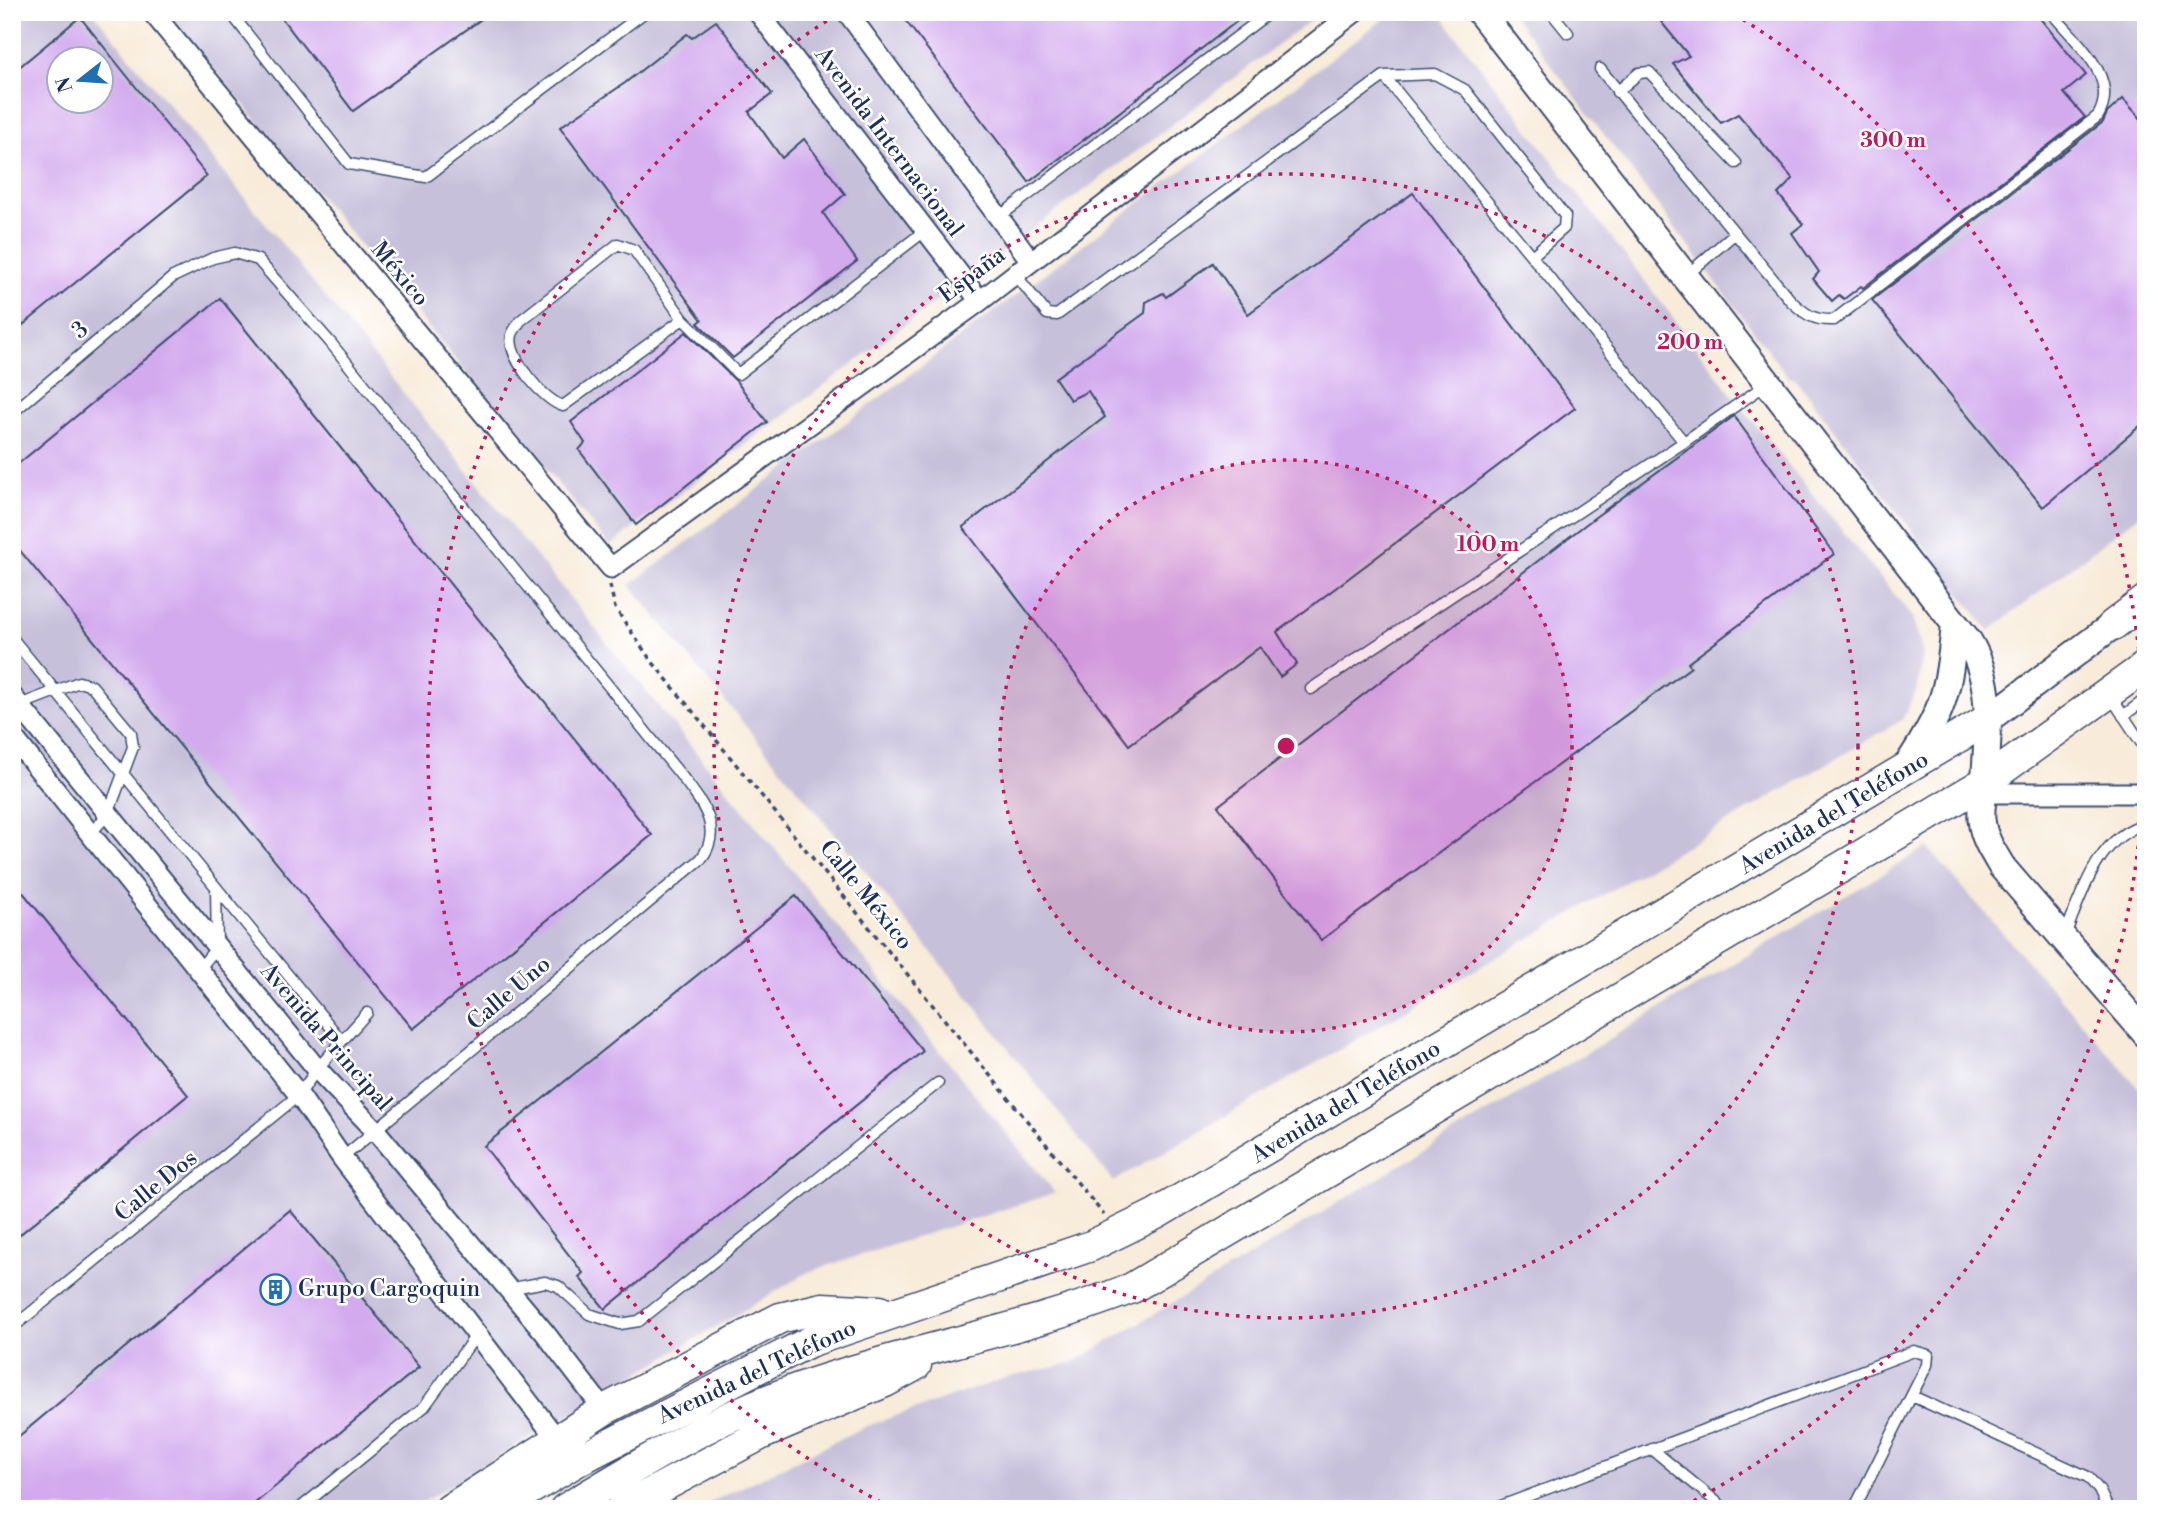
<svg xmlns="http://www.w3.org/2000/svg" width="2158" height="1521" font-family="'Libre Bodoni',serif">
<rect width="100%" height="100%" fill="#fff"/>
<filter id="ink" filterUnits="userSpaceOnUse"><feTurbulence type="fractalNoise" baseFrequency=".0143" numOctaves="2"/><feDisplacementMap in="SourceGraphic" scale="14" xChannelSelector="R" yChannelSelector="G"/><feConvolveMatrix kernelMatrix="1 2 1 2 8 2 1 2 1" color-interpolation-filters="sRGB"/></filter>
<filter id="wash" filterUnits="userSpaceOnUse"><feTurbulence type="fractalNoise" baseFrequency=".00686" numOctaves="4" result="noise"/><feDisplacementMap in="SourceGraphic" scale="28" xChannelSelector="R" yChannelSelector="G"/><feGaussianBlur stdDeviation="1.57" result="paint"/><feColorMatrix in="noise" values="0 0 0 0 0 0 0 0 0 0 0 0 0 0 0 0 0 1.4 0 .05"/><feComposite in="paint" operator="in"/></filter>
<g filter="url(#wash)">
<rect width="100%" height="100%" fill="#f8ebd9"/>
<path fill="#c6c0da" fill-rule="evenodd" d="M12,12h81l962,1181 -247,79 -397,237h-399zM60,60h42v42h-42z
M167,12h1155l-712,534z
M1393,12h45l312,406 162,198 11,38 -7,37 -14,29 -789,462 -149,-190 -334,-407z
M1511,12h635v498l-157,121 -195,-254 -5,1z
M1927,847l219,249v413h-1449l167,-82 141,-49 68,-15z"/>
<g id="blocks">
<path fill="#d3aaee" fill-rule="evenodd" d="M277,12h214l-138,99z
M899,12h350l-220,170z
M1653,12h382l51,63 -22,18 21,24 -222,171 -2,-2 -17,13 -5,-4 -7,6 -19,-22 6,-7 -27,-39 11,-9 -25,-30 15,-15 -55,-65 -17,9 -48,-59 16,-8z
M80,17l127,159 -195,158v-261zM60,60h42v42h-42z
M716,21l56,73 -23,18 33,46 22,-19 41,55 -22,19 34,48 -124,97 -35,-35 4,-3 -142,-193 65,-44 62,-49 5,4z
M2123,99l23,25v297l-103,86 -171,-207 231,-178 4,-9z
M1413,193l162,215 -298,224 20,32 -17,13 -20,-30 -131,98 -166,-218 142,-110 -17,-26 -18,9 -15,-22 90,-65 1,-11 17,-9 3,4 47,-34 35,51z
M220,298l432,537 -239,194 -401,-488v-72z
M686,332l50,49 31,41 -131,103 -57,-75 6,-7 -14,-21z
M1734,416l100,138 -146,109 3,4 -370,273 -103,-134 376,-288z
M12,879l176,216 -176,146z
M796,896l127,155 -318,258 -26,-32 4,-4 -99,-127z
M290,1210l129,157 -171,142h-236v-67z"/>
</g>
</g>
<g filter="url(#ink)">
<use href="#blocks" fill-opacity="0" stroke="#3c4b70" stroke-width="2"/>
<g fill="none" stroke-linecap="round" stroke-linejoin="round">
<defs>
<path id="lane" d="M230,12l119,152 77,13 219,-165
M1551,12l17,21
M1600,69l191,232c14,13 23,20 43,19l264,-204c23,-39 -24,-75 -47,-104
M1384,76l51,-2 30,16 100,126 -1,12 -32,28
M1617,92l22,-19 10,-1 87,91
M999,217l271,-205
M1015,274l32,40 10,1 327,-239 300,366 -373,247
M1687,275l47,-41
M683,319l-120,87c-19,-5 -57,-49 -51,-71 1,-4 6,-10 8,-14l98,-77 16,6 49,69 55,55 188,-144
M12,413l161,-136 40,-19 22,-5 23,7 72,82 353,436c19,25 41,51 18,81l-359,299
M1684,442l84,-59
M12,638l330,403
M2111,697l35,53
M17,706l62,-24 13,4 39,47 2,14 -25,67 -17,19
M2123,716l23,-17
M2065,935c16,-39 33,-100 81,-111
M200,968l17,-21 -1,-60
M508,1289l37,-7 13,4 31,28 31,10 19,-3 299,-238
M12,1328l287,-233 18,-26 50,-56
M1912,1396l176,81 11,13 9,19
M1652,1449l73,60
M299,1509l125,-102 53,-73
M1493,1509l421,-158 14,4 -1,10 -73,144"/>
<path id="street" d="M152,12l459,556 369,-267 375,-289
M758,12l222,289
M847,12l184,249
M12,696l305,373 58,61 170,203 59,77
M12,736l287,359 43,63 214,280
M1984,793h162"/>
<path id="secondary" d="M1480,12l489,630c25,41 19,91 16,137 0,15 -6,29 -3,44 2,16 12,30 20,44l144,167
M1987,720l126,-95
M1905,769c39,-58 43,-75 50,-144"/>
<path id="primary" d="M2113,625l33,-25
M450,1509l154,-99 176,-92 42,-10 58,3
M497,1509l82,-49 230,-118 282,-96 65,-32 831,-494
M565,1509c73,-44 150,-91 231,-120 111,-39 227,-58 336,-101l853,-506 161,-116
M621,1509l141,-75 123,-52 31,-17"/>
</defs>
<use href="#lane" stroke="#3c4b70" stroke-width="13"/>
<use href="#street" stroke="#3c4b70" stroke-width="23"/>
<use href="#secondary" stroke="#3c4b70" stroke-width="30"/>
<use href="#primary" stroke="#3c4b70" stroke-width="33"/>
<path stroke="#3c4b70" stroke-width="3.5" stroke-dasharray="5 5" stroke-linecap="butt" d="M610,585l5,23 35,51 454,556"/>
<use href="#lane" stroke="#fff" stroke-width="10"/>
<use href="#street" stroke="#fff" stroke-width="19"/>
<use href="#secondary" stroke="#fff" stroke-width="26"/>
<use href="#primary" stroke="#fff" stroke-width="30"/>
</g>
</g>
<circle cx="1286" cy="746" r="286" fill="#c2185b" fill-opacity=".12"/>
<g fill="none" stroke="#c2185b" stroke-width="3.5" stroke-dasharray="3.5 7">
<circle cx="1286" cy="746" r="286"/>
<circle cx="1286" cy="746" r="572"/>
<path d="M890 1507A858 858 0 0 1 838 14M1734 14A858 858 0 0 1 1682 1507"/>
</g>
<defs>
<symbol id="building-ring" viewBox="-11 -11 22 22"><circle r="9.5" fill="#fff" stroke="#1f6fb2" stroke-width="1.5"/><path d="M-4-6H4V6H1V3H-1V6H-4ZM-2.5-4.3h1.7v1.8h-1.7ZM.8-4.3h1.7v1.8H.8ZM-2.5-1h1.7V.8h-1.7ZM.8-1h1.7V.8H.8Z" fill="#1f6fb2"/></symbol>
</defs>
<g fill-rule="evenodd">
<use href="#building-ring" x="258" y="1272" width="35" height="35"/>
</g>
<g text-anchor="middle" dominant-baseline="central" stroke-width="5" stroke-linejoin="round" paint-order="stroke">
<g font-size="23" fill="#1b2f5e" stroke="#fff">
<text transform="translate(889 142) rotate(53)">Avenida Internacional</text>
<text transform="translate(400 274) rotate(50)">México</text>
<text transform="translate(972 275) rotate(-37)">España</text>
<text transform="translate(80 330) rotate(-40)">3</text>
<text transform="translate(1834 813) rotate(-31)">Avenida del Teléfono</text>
<text transform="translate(866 895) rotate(51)">Calle México</text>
<text transform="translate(509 993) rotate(-40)">Calle Uno</text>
<text transform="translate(326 1037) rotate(49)">Avenida Principal</text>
<text transform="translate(1346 1102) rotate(-31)">Avenida del Teléfono</text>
<text transform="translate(156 1186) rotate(-39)">Calle Dos</text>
<text transform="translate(757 1372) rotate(-25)">Avenida del Teléfono</text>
</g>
<g font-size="23" fill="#1b2f5e" stroke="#fff" text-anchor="start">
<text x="298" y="1289">Grupo Cargoquin</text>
</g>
</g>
<circle cx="1286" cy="746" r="10" fill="#c2185b" stroke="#fff" stroke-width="3.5"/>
<g font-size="21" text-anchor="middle" font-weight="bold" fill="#c2185b" stroke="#fff" stroke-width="5" stroke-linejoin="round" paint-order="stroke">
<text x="1893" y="147">300 m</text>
<text x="1690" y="349">200 m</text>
<text x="1488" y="551">100 m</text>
</g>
<rect width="2158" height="1521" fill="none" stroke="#fff" stroke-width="42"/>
<g transform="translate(80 80) rotate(253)"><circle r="33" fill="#ffffff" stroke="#a4acbf" stroke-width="2"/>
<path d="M0-5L12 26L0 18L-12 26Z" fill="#1f6fb2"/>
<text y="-10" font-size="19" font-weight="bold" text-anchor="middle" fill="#1b2f5e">N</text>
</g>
</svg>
